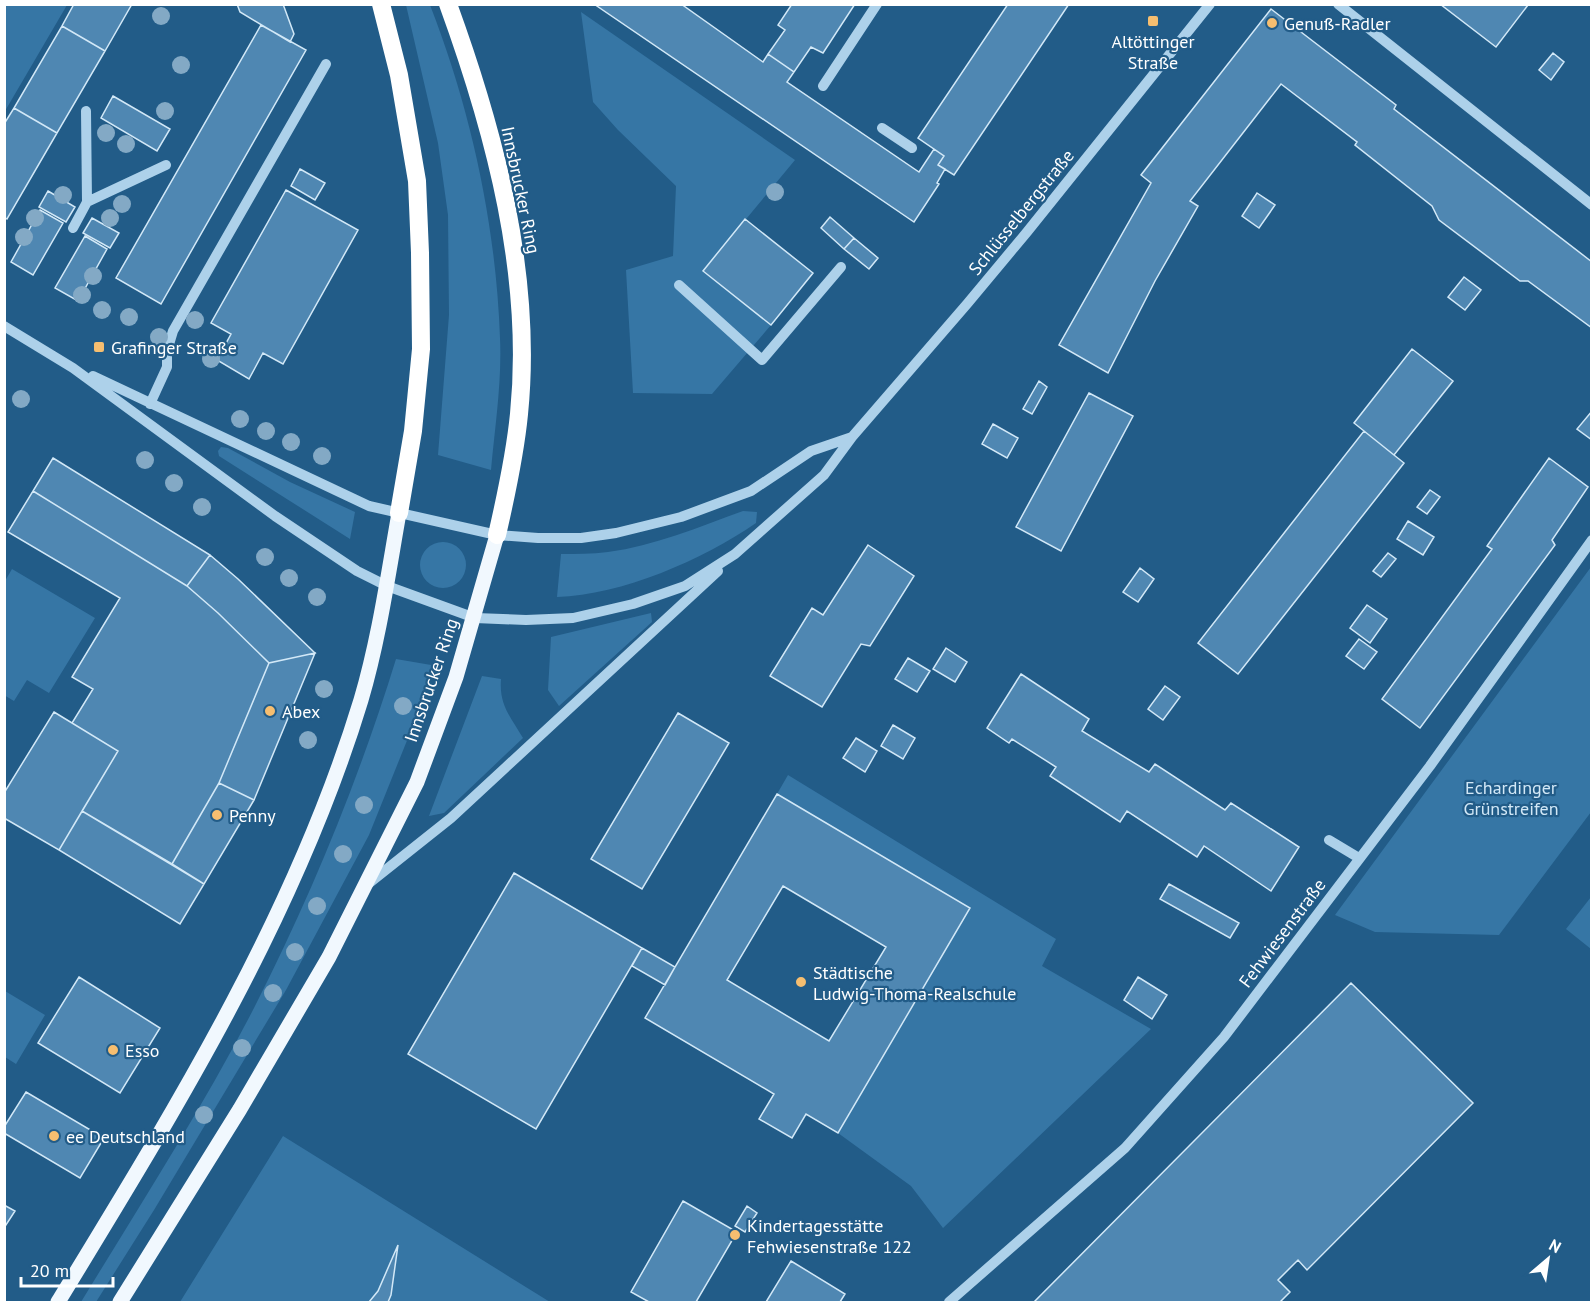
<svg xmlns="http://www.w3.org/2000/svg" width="1596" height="1307" font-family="'PT Sans',sans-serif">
<rect width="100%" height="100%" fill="#225c88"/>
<path fill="#3676a5" d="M5,4l62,1 -62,106 -1,-106z
M406,5h24c41,105 66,220 70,333 2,44 -5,88 -9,132l-53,-15 11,-140 -1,-100 -10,-72z
M581,12l214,148 -92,111 68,54 -59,69 -79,-1 -7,-123 47,-14 3,-70 -58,-56 -25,-28z
M221,447l7,1 62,34 65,30 -5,27 -131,-83 -1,-5z
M743,511l14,1 -1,11c-54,37 -134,72 -199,74l4,-43c15,0 31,0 47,-2 46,-6 91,-25 135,-41z
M420 565a23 23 0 1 1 46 0a23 23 0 1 1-46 0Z
M1591,567v245l-92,123 -124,-3 -40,-17z
M12,569l83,49 -46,75 -22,-13 -13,21 -10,-6 1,-114z
M651,613l1,9 -93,84 -11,-16 3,-53z
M396,659l41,7 -68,169 -83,155 -132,220 -58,92h-15c59,-97 121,-193 173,-294 57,-112 105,-229 142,-349z
M482,676l19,3c-2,26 9,37 22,59l-79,75 -15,3z
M788,775l268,164 -14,27 109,63 -208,199 -32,-42 -73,-53 132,-225 -193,-114z
M1591,897v52l-25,-20z
M5,991l40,24 -29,49 -11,-7z
M283,1136l267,166h-370z"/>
<path fill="#4f87b2" stroke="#d2e8f7" stroke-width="1.5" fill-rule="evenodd" d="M74,4h58l-27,47 -43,-25z
M237,4h46l11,30 -4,8 -50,-30z
M594,4h87l82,58 5,-8 26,18 -7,10 132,90 15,-23 10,7 -6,9 7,4 -8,14 2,1 -25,38z
M792,4h63l-32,49 -12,-6 -17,25 -26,-18 17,-24 -7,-5z
M1008,4h61l-115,171 -16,-10 6,-9 -26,-18z
M1440,4h87l1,1 -32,42z
M1271,9l125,96 -2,4 198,153v66l-64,-47h-8l-81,-61 -7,-14 -77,-61 2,-3 -76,-58 -91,117 8,5 -43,75 -47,92 -49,-28 92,-162 -10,-8z
M261,25l45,25 -145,254 -45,-26z
M62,26l43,25 -48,82 -43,-25z
M1553,53l11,9 -13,18 -12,-10z
M113,96l57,33 -13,22 -56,-33z
M14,108l43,25 -50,86 -3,-2v-93z
M300,169l25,14 -10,17 -24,-14z
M286,190l72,40 -75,134 -20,-11 -14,26 -32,-19 14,-26 -20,-11z
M48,191l27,16 -9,15 -27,-15z
M1257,193l18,12 -16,23 -17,-12z
M40,210l23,13 -30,52 -22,-13z
M830,217l24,21 -10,11 -23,-21z
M92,218l27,15 -9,15 -27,-15z
M745,219l68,54 -42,52 -68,-54z
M85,236l22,13 -29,52 -23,-13z
M854,238l24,20 -9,11 -25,-20z
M1464,277l17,13 -16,20 -17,-13z
M1412,349l41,32 -59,74 -40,-32z
M1039,381l8,6 -15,27 -9,-5z
M1089,393l44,23 -72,135 -45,-24z
M1592,411v29l-15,-11z
M993,424l25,14 -11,20 -25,-14z
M1364,431l40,32 -166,211 -40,-31z
M53,458l157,97 -23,31 -154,-95z
M1549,458l39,29 -36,53 3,5 -135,183 -38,-29 110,-150 -5,-3z
M1430,490l10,7 -13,17 -10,-7z
M33,491l154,95 31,27 51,50 -50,120 -47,81 -90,-53 36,-60 -46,-28 21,-34 -21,-12 48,-79 -112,-66z
M1408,521l26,16 -11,18 -26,-16z
M868,545l46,31 -44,70 -9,-2 -39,63 -52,-31 42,-68 11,7z
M1388,553l8,6 -15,18 -8,-6z
M210,555l28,24 77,74 -46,10 -51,-50 -31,-27z
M1140,568l14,11 -16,23 -15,-10z
M1367,605l20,14 -17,24 -20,-15z
M1359,639l18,13 -13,17 -18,-13z
M946,648l21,14 -12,20 -22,-13z
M315,653l-61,147 -35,-17 50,-120z
M908,658l22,13 -13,21 -22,-13z
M1021,674l68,45 -7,12 67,41 6,-8 70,46 6,-7 68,44 -28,44 -67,-45 -7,11 -70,-46 -7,11 -70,-46 6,-9 -44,-28 -3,4 -22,-15z
M1165,686l15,11 -17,23 -15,-11z
M54,712l64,39 -59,99 -55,-32v-25z
M678,713l51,30 -87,146 -51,-30z
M893,725l22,13 -12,21 -22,-13z
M856,738l21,13 -12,21 -22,-14z
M219,783l35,17 -50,84 -32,-20z
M777,794l193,114 -132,225 -32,-19 -14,24 -33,-19 15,-25 -129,-76zM783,886l103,61 -57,94 -102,-61z
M82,811l122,73 -24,40 -121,-74z
M514,873l128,75 -106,181 -128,-75z
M1169,884l70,39 -9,15 -70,-39z
M642,948l33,19 -10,18 -33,-19z
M79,977l81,51 -40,65 -82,-50z
M1138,977l29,18 -15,24 -28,-19z
M1351,983l122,120 -166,167 -9,-10 -20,20 12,12 -10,10h-246z
M26,1092l78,46 -24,40 -76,-45v-6z
M683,1201l54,31 -41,70h-47l-18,-10z
M4,1205l11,6 -11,17z
M747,1206l10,7 -12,19 -10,-6z
M398,1245l-7,50 -3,7h-19l9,-11z
M791,1261l54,33 -5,8h-74z"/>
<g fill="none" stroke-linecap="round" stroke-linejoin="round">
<path stroke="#add1ea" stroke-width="10" d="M1338,4l254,201
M823,86l54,-82
M882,128l30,20
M87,202l79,-37
M73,228l14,-26 -1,-91
M679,285l83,75 79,-93
M4,326l69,42 202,148 82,55 30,15 88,32 51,2 47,-2 60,-14 52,-18 50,-32 89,-79 28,-38 115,-133 60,-72 183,-228
M93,376l276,130 128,29 41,3h43l35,-5 65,-16 70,-26 60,-40 41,-14
M150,404l17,-37v-16l6,-20 153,-267
M1329,840l30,18
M368,884l83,-66 267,-247
M949,1302l176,-154 99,-111 206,-271 162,-226"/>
<path stroke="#f1f8fe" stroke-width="15" d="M58,1302c117,-192 237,-385 303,-602 18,-61 27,-125 38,-187
M120,1302l120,-193 89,-152 88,-175 39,-105 41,-142"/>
<path stroke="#fff" stroke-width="18" d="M381,4l18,71 18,106 3,72 1,96 -8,82 -14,82
M448,4c47,129 85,272 71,410 -4,41 -13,82 -22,121"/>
</g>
<g fill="#83a9c5">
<circle cx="161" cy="16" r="9"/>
<circle cx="181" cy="65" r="9"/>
<circle cx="165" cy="111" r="9"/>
<circle cx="106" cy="133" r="9"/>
<circle cx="126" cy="144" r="9"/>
<circle cx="775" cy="192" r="9"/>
<circle cx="63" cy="195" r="9"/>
<circle cx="122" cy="204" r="9"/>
<circle cx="35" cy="218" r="9"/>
<circle cx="110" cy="218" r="9"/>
<circle cx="24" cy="237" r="9"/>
<circle cx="93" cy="276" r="9"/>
<circle cx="82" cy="295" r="9"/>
<circle cx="102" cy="310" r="9"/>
<circle cx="129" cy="317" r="9"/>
<circle cx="195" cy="320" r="9"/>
<circle cx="159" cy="337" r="9"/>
<circle cx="211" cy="359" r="9"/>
<circle cx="21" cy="399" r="9"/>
<circle cx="240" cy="419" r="9"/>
<circle cx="266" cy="431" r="9"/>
<circle cx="291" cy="442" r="9"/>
<circle cx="322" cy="456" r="9"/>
<circle cx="145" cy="460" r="9"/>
<circle cx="174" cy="483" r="9"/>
<circle cx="202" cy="507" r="9"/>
<circle cx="265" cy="557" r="9"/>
<circle cx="289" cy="578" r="9"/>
<circle cx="317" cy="597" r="9"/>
<circle cx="324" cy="689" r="9"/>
<circle cx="403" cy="706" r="9"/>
<circle cx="308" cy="740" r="9"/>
<circle cx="364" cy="805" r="9"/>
<circle cx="343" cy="854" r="9"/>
<circle cx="317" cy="906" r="9"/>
<circle cx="295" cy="952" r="9"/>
<circle cx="273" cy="993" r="9"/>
<circle cx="242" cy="1048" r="9"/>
<circle cx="204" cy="1115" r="9"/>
</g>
<g fill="#f6be70" stroke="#225c88" stroke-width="2">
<rect x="1147" y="15" width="12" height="12" rx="3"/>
<circle cx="1272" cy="23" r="6"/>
<rect x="93" y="341" width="12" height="12" rx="3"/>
<circle cx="270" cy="711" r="6"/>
<circle cx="217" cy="815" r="6"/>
<circle cx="801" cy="982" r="6"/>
<circle cx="113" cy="1050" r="6"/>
<circle cx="54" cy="1136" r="6"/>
<circle cx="735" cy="1235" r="6"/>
</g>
<g text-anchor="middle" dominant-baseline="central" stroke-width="4.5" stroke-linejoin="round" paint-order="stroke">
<g font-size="18" fill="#fff" stroke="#225c88" text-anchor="start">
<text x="1284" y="23">Genuß-Radler</text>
<text x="1153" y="41" text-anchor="middle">Altöttinger<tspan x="1153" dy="21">Straße</tspan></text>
<text x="111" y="347">Grafinger Straße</text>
<text x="282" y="711">Abex</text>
<text x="229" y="815">Penny</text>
<text x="813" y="972">Städtische<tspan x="813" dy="21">Ludwig-Thoma-Realschule</tspan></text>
<text x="125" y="1050">Esso</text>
<text x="66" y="1136">ee Deutschland</text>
<text x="747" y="1225">Kindertagesstätte<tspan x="747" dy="21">Fehwiesenstraße 122</tspan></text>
</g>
<g font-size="18" fill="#fff" stroke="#225c88">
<text transform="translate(521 190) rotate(78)">Innsbrucker Ring</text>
<text transform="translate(1021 212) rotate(-51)">Schlüsselbergstraße</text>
<text transform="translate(431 680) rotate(-71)">Innsbrucker Ring</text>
<text transform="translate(1282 933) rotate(-53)">Fehwiesenstraße</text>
</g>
<g font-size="18" fill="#d2e8f7" stroke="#225c88">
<text x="1511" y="787">Echardinger<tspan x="1511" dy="21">Grünstreifen</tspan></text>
</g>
</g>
<rect width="1596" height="1307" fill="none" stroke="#ffffff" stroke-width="12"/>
<g transform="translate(1548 1259) rotate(29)" stroke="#225c88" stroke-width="4.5" paint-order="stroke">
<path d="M0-4.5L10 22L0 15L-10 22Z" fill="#ffffff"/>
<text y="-9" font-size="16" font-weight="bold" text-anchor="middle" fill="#ffffff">N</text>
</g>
<path d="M21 1277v9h92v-9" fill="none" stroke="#ffffff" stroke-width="3"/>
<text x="30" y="1277" font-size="18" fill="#ffffff" stroke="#225c88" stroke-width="4.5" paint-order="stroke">20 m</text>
</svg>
